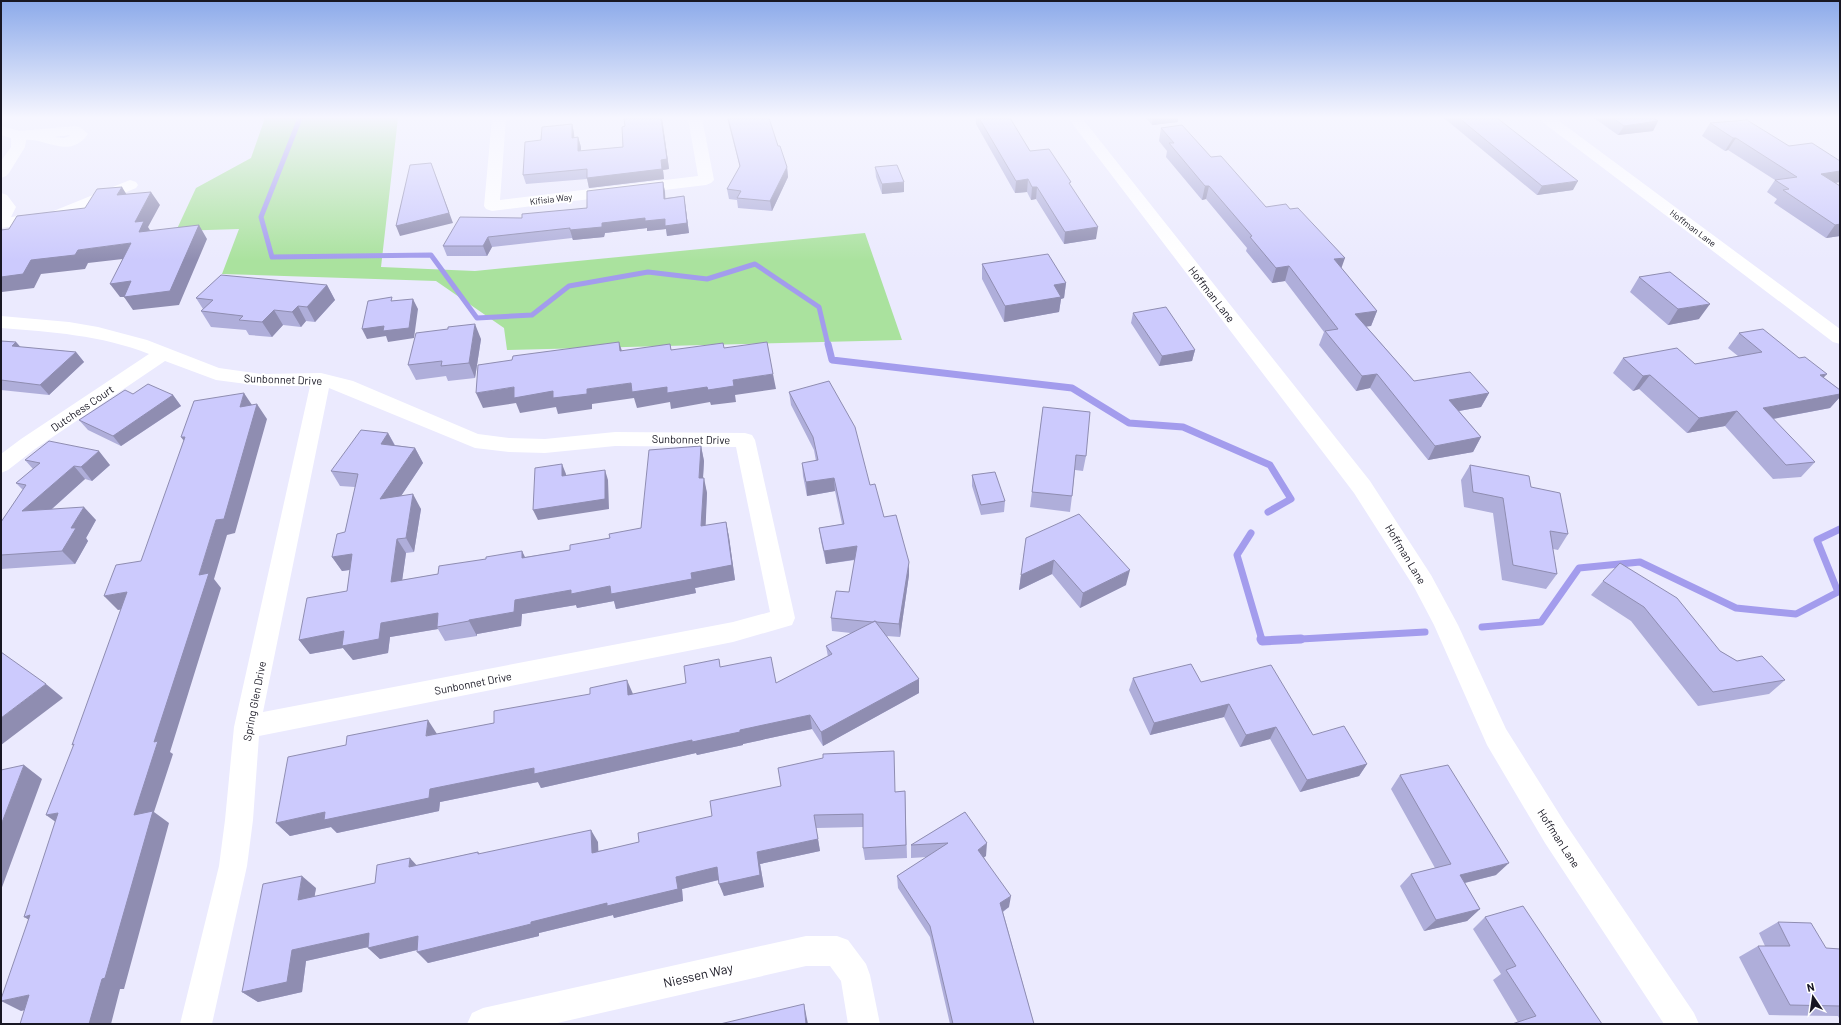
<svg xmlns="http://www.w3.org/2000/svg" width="1841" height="1025" font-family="Barlow,sans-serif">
<rect width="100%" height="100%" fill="#ebeafe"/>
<path fill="#aae29e" d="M265,118h133l-17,149 94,4 390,-38 37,107 -395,10 -3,-22 -68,-47 -214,-7 17,-45 -63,2 20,-43 55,-30z"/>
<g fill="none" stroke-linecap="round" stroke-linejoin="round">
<path stroke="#a39ced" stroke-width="5" d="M300,118l-39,99 11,40 159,-2 46,63 55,-3 37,-29 79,-14 59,7 48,-15 64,43 9,38"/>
<path stroke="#a39ced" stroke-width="7" d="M828,344l4,16 240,28 57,35 54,4 87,38 21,34 -23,13
M1251,533l-14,22 25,85
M1482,627l59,-5 38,-54 61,-6 96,46 60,6 42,-22 -21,-52 23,-11
M1283,640l142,-8"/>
<path stroke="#a39ced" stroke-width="9" d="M1261,639l1,2 39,-2"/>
<path fill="#fff" fill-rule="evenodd" d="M492,118h14l-6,82 198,-24 -10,-58h14l12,62 -3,3 -5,2 -214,26 -6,-2 -2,-3z
M1068,118h14l288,363 61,94 27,50 48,104 59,94 129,190 5,11h-35l-119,-181 -58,-98 -53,-120 -20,-38 -60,-94z
M1539,118h16l285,211v15l-7,-2 -292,-221z
M1,126l19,5 55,-5 5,1 8,7c-18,26 -43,4 -62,6l-1,7 -16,26 -3,3 -5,2v-17l10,-14v-9l-10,-3zM71,135l-7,3 -11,-1z
M130,180l6,2 2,3 -2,3 -76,32 -59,8v-35l6,2 9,12 -5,10 40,-5z
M1,316l68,6 29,5 49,13 72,28 42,6 60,-1 32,8 125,53 31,4 36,1 70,-7 130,1 7,2 3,5 40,178 -3,7 -59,17 -474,94 -6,84 -6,46 -35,158h-32l39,-158 6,-46 9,-93 76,-341h-49l-45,-6 -51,-19 -130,88 -27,21 -7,3v-19l20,-15 128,-85c-48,-19 -98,-22 -148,-26zM329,388l146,60 34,4 36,1 70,-7 121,1 34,165 -37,10 -470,90z
M806,936h31l11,4 18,24 4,11 10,49h-32l-7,-43 -11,-15h-24l-253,58h-86l5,-11 11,-5z"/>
</g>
<path fill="#afaeda" d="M624,118h38l7,51 -6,1 1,9 -75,9 -2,-9 -61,5 -3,-9 18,-35 31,-16 2,9v4h4l3,10v4l42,-4 2,-21z
M727,118h42l9,28 9,21 1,10 -16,34 -34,-3 -1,-8 -8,-1 -2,-10 13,-22z
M976,118h34l20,33 41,35 25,53 -32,5 -28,-45 -5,1 -4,-8 -12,1 -39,-69z
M1146,118h32v4l-26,3z
M1444,118h53l76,72 -36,5z
M1594,118h59l5,3 -5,10 -35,4z
M1710,123l130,38v21l-4,1 4,3v50l-14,2 -52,-35 3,-4 -10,-7 8,-12 -47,-30 -3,1 -23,-15z
M1161,128l50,29 55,50 75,61 36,43 -6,15h-5l48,55 75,12 -8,14 -22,4 22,26 -8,15 -45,8 -58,-72 -14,3 -37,-46 5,-13 -39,-51 -13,2 -26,-32 1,-3 -41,-49 -4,1 -36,-43 1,-6 -8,-10z
M875,167l29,25 -22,2 -6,-17z
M663,182l2,10v6l19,-2 5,37 -22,3 -1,-7 -19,2v-3l-42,5 -1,4 -31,3 -1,-2 -80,9 -5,9h-40l-4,-10 144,-38z
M982,264l84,19 -2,15 -3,1 -2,13 -55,10 -22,-43z
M1639,277l60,42 -31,6 -38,-33z
M327,285l8,15 -20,22 -9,-1 -5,6 -18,-2 -11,12 -23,-2 -3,-5 -35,-3 -10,-16 2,-2 -7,-11z
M1133,313l62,37 -3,11 -33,5 -28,-43z
M1739,333l60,25 28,16 -4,3 17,13v7l-10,11 -57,11 42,43 -14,15 -28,2 -48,-53 -38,7 -48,-44 -6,2 -20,-18 10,-15 72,6 43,-8 -10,-8z
M481,339l-6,39 -27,3 -2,-5 -30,4 -8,-15z
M1,341l15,1 4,5 56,5 8,10 -35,33 -48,-5z
M789,392l81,93 39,90 -9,62 -13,-1 32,57 -96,53 -11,-17 -69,15v1l-46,10 -1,-2 -155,35 -3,-6 -98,20 -1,9 -102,22 -6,-6 -41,9 -14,-13 161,-89 57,-11 192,-40 35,-16 55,16 52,-26 -2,-11 25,-13 -19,-2 -1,-13 18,-26 6,-32 -29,4 -5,-23 -2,-13 23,-4 -7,-33 -28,5 -4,-20 -1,-13 14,-2 -2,-11 -23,-45z
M133,394l40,1 8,11 -60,40 -33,-16 -9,-10z
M1043,407l43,49 -3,15 -8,-1 -3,26 -2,16 -40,-5z
M388,433l7,12 20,3 8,15 -22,33 20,13 -7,43 -8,1 -4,27 36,-6 48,-15 36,-8 3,6 45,-7 71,-22 60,-82 3,15 -1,17 4,15 -2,33 21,-4 3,15 6,43 -40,8 1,5 -80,16 -2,-8 -37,7 -1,-3 -54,9 -1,12 -44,8v2l-32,5 -7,-12 -48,8 -2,16 -35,7 -10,-12 -33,6 -11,-14 48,-49 3,-21 -8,1 -10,-14 13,-25 10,-45 -15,-1 -9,-15z
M25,460l85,5 -18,16 -7,-2 -33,30 44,11 -10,18 2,3 -13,23 -74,5v-47l22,-32 -7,-7 17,-14z
M1470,465l61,22 37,47 -10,16 -5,-1 4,25 -11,15 -44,-9 -9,-67 -29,-6 -3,-27z
M972,475l33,26 -1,11 -23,3 -9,-29z
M1026,538l100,47 -46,23 -28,-34 -33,16z
M1603,581l117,70 17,10 48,19 -16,14 -71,12 -67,-85 -40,-26z
M1133,678l68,4 112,53 54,29 -8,12 -59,16 -30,-53 -30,8 -16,-30 -74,18 -21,-45z
M1400,775l96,100 -31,8 15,26 -13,12 -43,10 -24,-45 11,-12 24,-6 -44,-79z
M905,791l2,67 -42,2 -2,-12v-21l-47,1 4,23 -60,13 4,23 -40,9 -5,-16 -37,9 1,12 -69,17 -1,-3 -74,18v3l-111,27 -11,-13 -37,9 -12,-11v-1l-62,14 -4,31 -44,10 -16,-10 74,-104 -2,9 61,-14 42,-18 61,-13 2,2 118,-12v9l297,-59z
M965,812l21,44 -2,1 25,50 -6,5 31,112h-84l-20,-87 -32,-49 -1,-12 30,-19 -16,1v-13z
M1485,917l117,107 -84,-2 -25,-42 8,-6 -28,-45z
M1778,922l48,26 14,1v71l-2,-4 -69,-1 -30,-58 19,-11h7l-6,-13z"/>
<path fill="#8f8db1" d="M661,118h1l7,51 -6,1 1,9 -75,9 -2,-10 74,-18z
M1153,118h25v4l-26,3z
M1658,121l-5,10 -35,4 6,-9z
M572,124l2,9 1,14 -3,-9z
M578,137l3,10v14l-3,-10z
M1733,138h3l-8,12 -3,1z
M431,163l22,60 -53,13 -4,-10z
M787,167l1,10 -16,34 -2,-10z
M1840,171v11l-28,4 9,-12z
M1028,179l-1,13 -12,1 1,-12z
M1578,181l-5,9 -36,5 5,-9z
M663,182l2,10 1,17 -2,-10z
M904,182v10l-22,2v-10z
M1205,186h4l-3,13 -4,1z
M122,187l8,13 -13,-5z
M1032,187h5l-1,12 -5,1z
M151,192l9,13 -12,22 5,8 -14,-3 -4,-10z
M684,196l5,37 -22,3 -1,-7 -19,2v-3l-42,5 -1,4 -31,3 -3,-10 32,-7z
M1840,224v12l-14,2 9,-13z
M199,225l8,14 -28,66 -46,5 -9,-13h-4l-10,-13z
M1098,227l-2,12 -32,5 1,-12z
M488,237l4,10 -5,9 -4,-10z
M131,243l9,14 -52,6 -3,6 -44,5 -7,14 -32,4 -1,-2v-13l30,-17 47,-10z
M1345,258l-5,14 -6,-13z
M1289,266l-4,15 -13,2 4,-15z
M1066,283l-2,15 -3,1 -2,13 -55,10 1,-16 49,-21z
M327,285l8,15 -20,22 -8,-15z
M413,299l5,10 -4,29 -26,4 -2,-6 -19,3 -5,-10z
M1710,304l-11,15 -31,6 10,-16z
M298,306l8,15 -5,6 -9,-15z
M274,310l9,15 -11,12 -10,-15z
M1377,311l-6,15 -21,3 5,-15z
M475,324l6,15 -6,39 -6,-15z
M16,342l9,10 -13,-6z
M619,342l5,15 -4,-6z
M1195,350l-3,11 -33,5 3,-10z
M76,352l8,10 -35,33 -9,-10z
M773,374l3,15 -41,6 1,7 -25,3 -1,-3 -39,7 -1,-7 -33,6 -3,-10 -42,6v5l-34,5 -2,-7 -36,6 -4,-10 -33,5 -7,-15 38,-6 73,2 44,-6 36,4 66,-7z
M1377,374l-7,14 -14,3 6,-15z
M1827,374l-13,14 6,-13z
M1650,375l-11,14 -6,2 10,-15z
M244,393l10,15 -14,-1z
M1489,393l-8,14 -39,7 7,-14z
M1840,394v3l-10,11 -79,15 12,-15z
M173,395l8,11 -60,40 -8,-10z
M257,404l10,15 -32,114 -8,2 -13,44 7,9 -51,164 3,2 -19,58 15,11 -45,166h-4l-9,35h-22l45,-209 20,-73 45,-167 17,-55z
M1737,411l-12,15 -38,7 12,-15z
M388,433l8,15 -15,-4z
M181,437h4l7,15z
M1481,437l-8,15 -45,8 7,-14z
M701,446l3,15 -2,32 -3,-15z
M415,448l8,15 -34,51 -9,-15z
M99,451l11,14 -18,16 -11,-14z
M562,464l4,10v12l-4,-10z
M74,466l11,13 -50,45 -13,-13z
M605,470l3,10 1,29 -71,11 -5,-10z
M704,478l3,15 -2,48 -4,-15z
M834,478l1,13 -28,5 -1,-14z
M413,494l8,15 -7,43 -8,-14z
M84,507l12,13 -10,18 2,3 -13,23 -13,-13 9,-23z
M726,522l3,15 6,43 -40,8 1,5 -80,16 -2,-8 -37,7 -1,-3 -54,9 -1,12 -44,8v2l-8,-15v-1l46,-20 56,-10 39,-4 81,-13z
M397,539l9,14 -6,43 -9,-14z
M857,546l1,13 -32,5 -2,-13z
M522,551l7,15 -7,-8z
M352,554l10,14 -20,3 -10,-14z
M1054,560l-2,14 -33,16 2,-15z
M909,562v13l-9,62 -1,-13z
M1130,570l-4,15 -46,23 3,-15z
M127,592l14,15 -23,3 -14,-14z
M438,613l-1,14 1,2 -48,8 -2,16 -35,7 -10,-12 -33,6 -11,-14 82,-17z
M919,679v14l-96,53 -2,-14z
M627,680l6,14 1,16 -6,-15z
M46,684l17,14 -62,47v-27z
M1229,704l-5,13 -74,18 4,-12z
M810,715l2,14 -69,15v1l-46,10 -1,-2 -155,35 -3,-6 -98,20 -1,9 -102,22 -6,-6 -41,9 -14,-13 154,-34 104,-21 158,-28z
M428,720l9,14 -11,2z
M1276,727l-6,12 -30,8 6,-12z
M1367,764l-8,12 -59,16 7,-12z
M24,765l18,14 -41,111v-65z
M58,813l6,15 -18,-13z
M591,830l7,12 1,23 -7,-12z
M818,839l2,12 -60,13 4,23 -40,9 -5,-12 38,-32z
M987,843l-1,13 -9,6 1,-12z
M410,858l11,12 -12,-3z
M1509,863l-13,12 -48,12 12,-12z
M717,867l5,12 -40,10 1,12 -69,17 -1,-3 -74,18v3l-111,27 -11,-11 114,-30 145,-45z
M302,876l14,12 -4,24 -14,-12z
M1011,896l-2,11 -10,7 1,-11z
M1480,909l-13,12 -43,10 12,-11z
M30,915l13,13 -19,-11z
M369,933l13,11 -76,17 -4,31 -44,10 -16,-10 50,-42z
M418,936l11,11 -49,12 -12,-11z
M29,995l20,10 -28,6 -20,-10z
M804,1004l4,20h-2z"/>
<path fill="#cccafd" stroke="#8f8db1" d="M624,118h37l6,41 -6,1 1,9 -75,9v-9l-64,6 2,-33 16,-2 1,-13 30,-3v14l6,-1v14l45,-4 -1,-20 3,-1z
M728,118h41l9,28h2l7,21 -17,34 -33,-3 4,-7 -14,-2 13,-23z
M979,118h31l20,33 19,-2 22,33 -2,1 29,44 -33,5 -28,-45h-5l-4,-8 -12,2z
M1459,118h38l81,63 -36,5z
M1613,118h40l5,3 -34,5z
M1747,120l42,26 23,-3 28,18v10l-19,3 19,12v38l-5,1 -52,-35 6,-1 -14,-9 22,-3 -61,-39h-3l-23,-15z
M1182,125l29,32 10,-1 45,51 20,-3 4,5 8,-1 47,50 -11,1 43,52 -22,3 59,67 56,-9 19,21 -40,7 32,37 -46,9 -58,-72 -15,2 -37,-45 13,-2 -49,-63 -13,2 -26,-31 2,-1 -43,-50h-4l-36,-43h5l-13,-15z
M431,163l18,50 -53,13 14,-61z
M897,165l7,17 -22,2 -7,-17z
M663,182l1,17 20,-3 3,27 -22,3v-7l-20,2v-3l-43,5v4l-32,3v-2l-82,9 -5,9h-40l17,-29 62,1v-4l65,-6v-17z
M122,187l-5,8 34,-3 -16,30 9,-1 -5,11 60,-7 -29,66 -46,6 7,-16 -21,3 21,-41 -53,7 -3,5 -44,5 -8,14 -22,3v-47l8,-1 8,-13 68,-8 12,-19z
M1048,254l18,29 -12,2 7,12 -56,9 -23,-42z
M1670,272l40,32 -32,5 -39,-32z
M221,275l106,10 -20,22 -9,-1 -6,6 -18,-2 -12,12 -23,-2 4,-4 -42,-5 12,-11 -17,-2z
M392,297l-1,4 22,-2 -4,29 -26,3 1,-5 -22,3 6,-28z
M1166,307l29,43 -33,6 -29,-43z
M475,324l-6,39 -28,3 1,-5 -34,4 8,-32 32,-4v-2z
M1763,329l36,29 6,-1 22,17 -7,1 20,15v4l-77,14 52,54 -29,3 -49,-54 -38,7 -49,-43 -7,1 -20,-18 54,-10 18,16 67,-12 -23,-19z
M1,341l15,1 -4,4 64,6 -36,33 -39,-5z
M619,342l1,9 50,-7 1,6 52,-7 1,5 43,-6 6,32 -40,6 1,6 -26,4 -1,-3 -40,6v-6l-35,5 -1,-9 -44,6v5l-34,4v-7l-39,7v-11l-38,6 2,-28 34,-5 1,-4z
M829,381l26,46 15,58 5,-1 9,33 12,-2 13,47 -10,62 -22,-2 -2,-1 -2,1 -42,-4 5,-27 13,1 8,-46 -33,5 -5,-23 25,-4 -10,-46 -28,4 -4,-19 16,-3 -5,-23 -24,-45z
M148,384l25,11 -60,41 -34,-16 46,-30 8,4z
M244,393l-4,14 17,-3 -33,115 -8,1 -17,55 10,-2 -55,169 4,-1 -24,74 19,-4 -48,167 -3,1 -13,45h-69l9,-29 -28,6v-2l29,-84 -6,2 34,-104 -12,2 28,-71 -2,1 55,-153 -23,4 12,-31 25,-4 44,-124h-4l13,-36z
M1043,407l47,5 -4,44 -10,-1 -4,41 -40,-4z
M361,430l27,3 -7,11 34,4 -35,51 33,-5 -7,44 -9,1 -6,43 47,-8 1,-8 47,-7v-2l36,-6v7l48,-8v-5l40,-7 -1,-4 32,-6 8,-78 52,-4 -2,32h5l-3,48 25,-4 6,43 -41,8 1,6 -81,15 -1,-8 -39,8v-4l-56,10 -1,12 -45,8v1l-32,6 1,-14 -57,10 -2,16 -37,7 2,-15 -45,9 8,-42 40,-7 5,-37 -20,3 5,-23 8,-2 13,-58 -27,-3z
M49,441l50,10 -18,16 -7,-1 -52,45 62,-4 -13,21h5l-14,23 -61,4v-33l25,-37 -10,-2 24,-20 -15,-3z
M562,464v12l43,-6v29l-72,11 2,-42z
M1470,465l59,11 2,11 29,6 8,41 -18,-3 7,43 -44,-9 -10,-67 -30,-6z
M995,472l10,29 -24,4 -9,-30z
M1079,514l51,56 -47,23 -29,-33 -33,15 5,-37z
M1620,563l57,35 43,53 17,10 25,-5 23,24 -72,12 -69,-85 -41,-26z
M875,621l44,58 -98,53 -11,-17 -70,15v2l-48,10v-2l-158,34v-6l-104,21 -1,9 -105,22 1,-8 -49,11 12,-66 58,-12 1,-9 81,-16 -2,16 68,-13v-12l96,-17v-6l37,-8 1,15 58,-12 -2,-17 35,-7 1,8 51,-10 5,26 56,-29 -6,-8z
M1,652l45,32 -45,34z
M1191,664l10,18 70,-17 42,70 31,-9 23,38 -60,16 -31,-53 -30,8 -17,-31 -75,19 -21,-45z
M894,751l1,41 10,-1 1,54 -43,3v-34l-49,1 4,24 -61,13 3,23 -41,9 -2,-17 -41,10 2,12 -71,17v-3l-76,19v2l-114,28 1,-16 -50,12 1,-15 -77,17 -5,32 -45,10 21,-108 39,-8 -4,24 77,-17 2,-18 33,-7 -1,9 69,-15v2l113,-24 1,23 47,-11 -1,-9 74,-17 -2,-15 71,-15 -3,-18 45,-10v-4z
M24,765l-23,60v-55z
M1448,765l61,98 -49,12 20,34 -44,11 -25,-46 40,-10 -51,-89z
M965,812l22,31 -9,7 33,46 -11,7 34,121h-81l-23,-98 -33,-50 51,-33 -37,2z
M1523,906l79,118h-90l24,-8 -30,-46 10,-4 -31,-49z
M1778,922l33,1 15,25 14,1v57l-50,-1 -32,-59h32z
M804,1004l2,20h-86z"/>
<linearGradient id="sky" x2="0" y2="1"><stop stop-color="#8caaea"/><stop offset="0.45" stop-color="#f6f6ff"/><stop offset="1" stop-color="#f6f6ff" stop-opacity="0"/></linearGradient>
<rect width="1841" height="261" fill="url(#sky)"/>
<g text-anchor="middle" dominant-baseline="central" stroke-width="4" stroke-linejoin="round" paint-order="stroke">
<g font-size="9" fill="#181723" stroke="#fff">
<text transform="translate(551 199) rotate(-7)">Kifisia Way</text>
<text transform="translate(1693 228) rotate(37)">Hoffman Lane</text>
</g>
<g font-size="11" fill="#181723" stroke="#fff">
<text transform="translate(1212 294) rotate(52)">Hoffman Lane</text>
<text transform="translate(283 379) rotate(2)">Sunbonnet Drive</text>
<text transform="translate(82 408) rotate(-34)">Dutchess Court</text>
<text transform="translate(691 439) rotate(1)">Sunbonnet Drive</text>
<text transform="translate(1406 554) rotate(59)">Hoffman Lane</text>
<text transform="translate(473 683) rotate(-11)">Sunbonnet Drive</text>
<text transform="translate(254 701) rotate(-79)">Spring Glen Drive</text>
<text transform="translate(1559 838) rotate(57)">Hoffman Lane</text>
</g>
<g font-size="13" fill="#181723" stroke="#fff">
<text transform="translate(698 975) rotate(-13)">Niessen Way</text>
</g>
</g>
<rect width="1841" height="1025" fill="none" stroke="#181723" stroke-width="4"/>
<g transform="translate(1813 997) rotate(347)" stroke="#ffffff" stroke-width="3" paint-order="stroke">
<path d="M0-3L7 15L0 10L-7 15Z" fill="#181723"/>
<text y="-6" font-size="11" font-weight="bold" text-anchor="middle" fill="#181723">N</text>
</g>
</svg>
